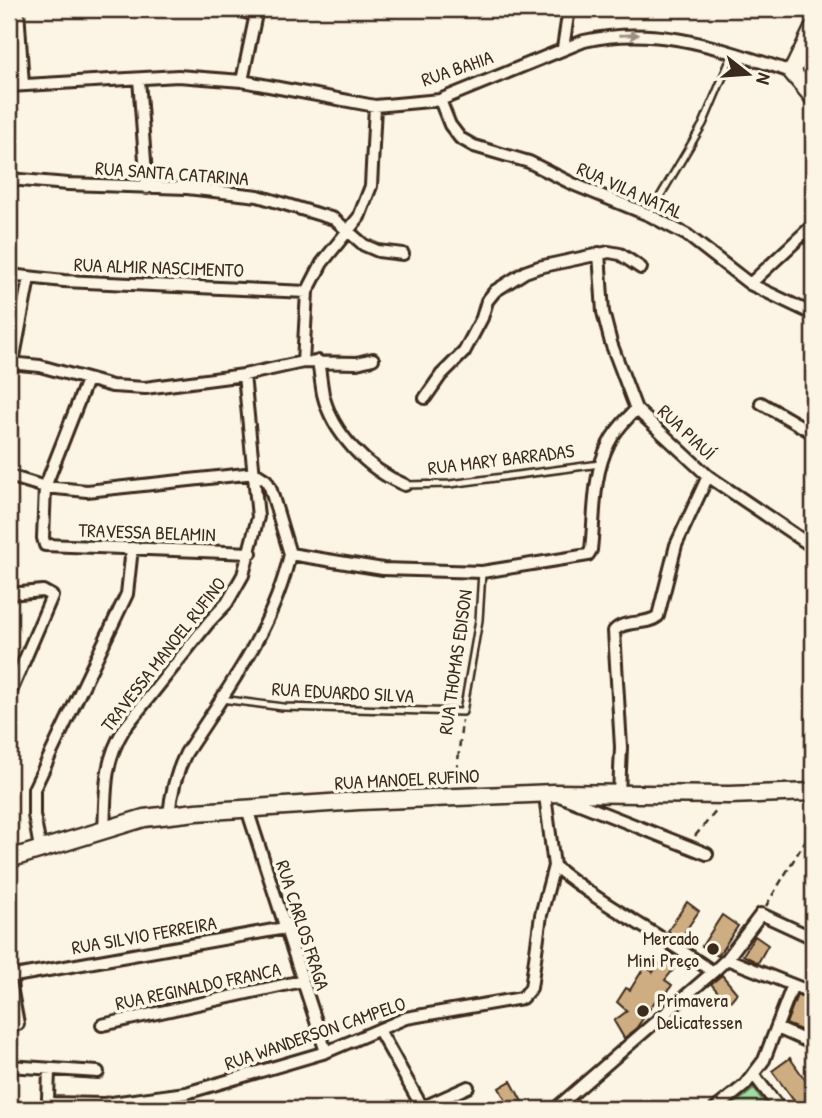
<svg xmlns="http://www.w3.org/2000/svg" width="822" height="1118" font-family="'Patrick Hand',sans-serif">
<defs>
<pattern id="park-tufts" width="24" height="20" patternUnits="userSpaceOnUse" patternTransform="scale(1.75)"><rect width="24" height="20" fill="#9fdca4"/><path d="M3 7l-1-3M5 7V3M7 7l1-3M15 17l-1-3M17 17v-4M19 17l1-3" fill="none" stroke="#8abd8d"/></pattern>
</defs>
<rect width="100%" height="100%" fill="#fcf5e5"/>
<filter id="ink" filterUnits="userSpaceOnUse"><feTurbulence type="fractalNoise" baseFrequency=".0143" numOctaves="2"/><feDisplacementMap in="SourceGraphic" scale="14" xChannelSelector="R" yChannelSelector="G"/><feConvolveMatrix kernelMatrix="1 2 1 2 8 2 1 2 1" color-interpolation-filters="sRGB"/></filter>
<g filter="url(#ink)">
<path fill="url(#park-tufts)" stroke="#6d8361" stroke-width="2" d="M754,1089l15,20h-41z"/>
<path fill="#cfad82" stroke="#3b2a1e" stroke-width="2" d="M687,902l12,9 -19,28 -12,-8z
M722,915l16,11 -20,30 -16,-10z
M755,936l13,9 -10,18 -15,-8z
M669,952l12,8 -16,20 7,5 -10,15 -4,-3 -23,33 -11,8 -10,-17 13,-10 -10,-9 9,-14 4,2 15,-24 8,6z
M722,975l15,18 -9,11 -17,-20z
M797,995l16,6v34l-27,-11z
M790,1058l23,33v18h-13l-28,-38z
M511,1081l15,28h-16l-11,-21z"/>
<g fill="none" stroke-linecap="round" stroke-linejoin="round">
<defs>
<path id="lane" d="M649,215l54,-91 30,-71
M405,485l45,-1 150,-20
M221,699l62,8 180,5 16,-92 3,-48"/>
<path id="street" d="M18,9l5,76
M236,9l19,6
M563,48l6,-39
M139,79l8,109
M242,81l15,-72
M9,86l169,-10 64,5 133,25 65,-6 144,-59c75,-17 137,8 208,31
M440,100l10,25 10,13 14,8 55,16 44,22 76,31 38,20 63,49 63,30
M9,179l59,5 119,4 71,8 76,23 30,26 14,6 25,3
M599,253l4,59 8,31 25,66 72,67 105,71
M9,275l55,6 243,11
M750,284l63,-59
M318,361c2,11 3,22 5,33 9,39 45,76 82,91
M13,362l16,-84
M303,362l4,-70 15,-29 37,-46 12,-31 4,-80
M9,363l31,3 72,20 33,2 99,-13 59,-13 54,1 16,-4
M87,380l-42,107 -2,51 2,7 206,8
M425,398l16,-23 23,-23 18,-34 5,-17 8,-10 30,-19 14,-5 70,-15 11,2 21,14
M761,403l52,30
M9,476l36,11 42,4 168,-18 11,7 4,7 20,67 93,15 99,3 106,-17 3,-5c4,-35 1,-74 18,-107 6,-13 17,-23 27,-34
M9,594l34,-3 9,5 -43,100
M619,794l2,-47 -7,-116c10,-12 32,-5 44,-15l18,-71 32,-69
M560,796l147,58
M247,809l79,243
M169,815c2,-22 7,-42 17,-62 40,-62 88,-125 104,-199
M104,831c2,-39 -1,-68 20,-102l85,-107 18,-19 16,-28 15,-58 -14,-142
M40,848l-6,-33v-26l93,-195 5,-46
M554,866c50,41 108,69 159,106
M727,959l86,34
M9,976l9,48 -9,2
M9,977l276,-49
M102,1025l200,-44
M777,1028l36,16
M379,1030l43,77
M9,1066l89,6
M49,1070l-1,29 3,4 53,1 82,-11 140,-41 80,-34 116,-20 9,-10 10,-73 13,-49 -9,-71
M754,1075l26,34
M419,1109l49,-22
M555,1109l158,-137 14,-13 34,-45 52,24
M715,1109l30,-24 19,-25 28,-73"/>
<path id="secondary" d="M813,29l-21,43 21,25
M9,859l135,-41 52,-6 163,-11 195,-8 175,2 84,-3"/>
</defs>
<use href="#lane" stroke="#3b2a1e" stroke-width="10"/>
<use href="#street" stroke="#3b2a1e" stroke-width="16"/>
<use href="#secondary" stroke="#3b2a1e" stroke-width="21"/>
<path stroke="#3b2a1e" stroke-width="2.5" stroke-dasharray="7 5" stroke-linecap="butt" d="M456,783l6,-63
M695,836l23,-27
M766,906l47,-78"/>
<use href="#lane" stroke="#fcf5e5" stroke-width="5"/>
<use href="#street" stroke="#fcf5e5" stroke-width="10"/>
<use href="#secondary" stroke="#fcf5e5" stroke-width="16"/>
</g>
<defs><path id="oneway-solid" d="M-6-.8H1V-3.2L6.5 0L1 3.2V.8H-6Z" transform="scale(1.75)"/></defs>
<use fill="#9c9082" href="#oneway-solid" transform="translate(629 35) rotate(-2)"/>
</g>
<g fill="#3b2a1e" stroke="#fcf5e5" stroke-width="2.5">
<circle cx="713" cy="949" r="7"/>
<circle cx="643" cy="1011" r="7"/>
</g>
<g text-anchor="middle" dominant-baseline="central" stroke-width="7" stroke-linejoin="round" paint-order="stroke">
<g font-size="19" fill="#3b2a1e" stroke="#fcf5e5">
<text transform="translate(457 68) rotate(-19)">RUA BAHIA</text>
<text transform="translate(172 173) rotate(4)">RUA SANTA CATARINA</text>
<text transform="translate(630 190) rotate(24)">RUA VILA NATAL</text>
<text transform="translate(159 267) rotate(2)">RUA ALMIR NASCIMENTO</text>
<text transform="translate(687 432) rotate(43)">RUA PIAUÍ</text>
<text transform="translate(501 459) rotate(-7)">RUA MARY BARRADAS</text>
<text transform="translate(147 532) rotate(2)">TRAVESSA BELAMIN</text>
<text transform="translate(163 654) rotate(-52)">TRAVESSA MANOEL RUFINO</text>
<text transform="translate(455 662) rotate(-82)">RUA THOMAS EDISON</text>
<text transform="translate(343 692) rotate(3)">RUA EDUARDO SILVA</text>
<text transform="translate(407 779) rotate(-3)">RUA MANOEL RUFINO</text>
<text transform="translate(303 925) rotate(72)">RUA CARLOS FRAGA</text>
<text transform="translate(144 935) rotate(-10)">RUA SILVIO FERREIRA</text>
<text transform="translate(198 986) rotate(-12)">RUA REGINALDO FRANCA</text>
<text transform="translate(315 1033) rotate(-19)">RUA WANDERSON CAMPELO</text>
</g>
<g font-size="19" fill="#3b2a1e" stroke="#fcf5e5" text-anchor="end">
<text x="699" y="938">Mercado<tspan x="699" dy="22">Mini Preço</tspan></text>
<text x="657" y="1000" text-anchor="start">Primavera<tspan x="657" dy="22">Delicatessen</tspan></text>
</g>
</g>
<rect width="822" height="1118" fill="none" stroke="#fcf5e5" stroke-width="35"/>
<rect x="18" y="18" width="787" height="1083" fill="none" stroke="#3b2a1e" stroke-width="2.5" filter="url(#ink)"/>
<g transform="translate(748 74) rotate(107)" stroke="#fcf5e5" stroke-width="5" paint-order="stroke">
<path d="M0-5L12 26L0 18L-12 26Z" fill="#3b2a1e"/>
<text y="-10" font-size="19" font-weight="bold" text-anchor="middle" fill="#3b2a1e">N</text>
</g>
</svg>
